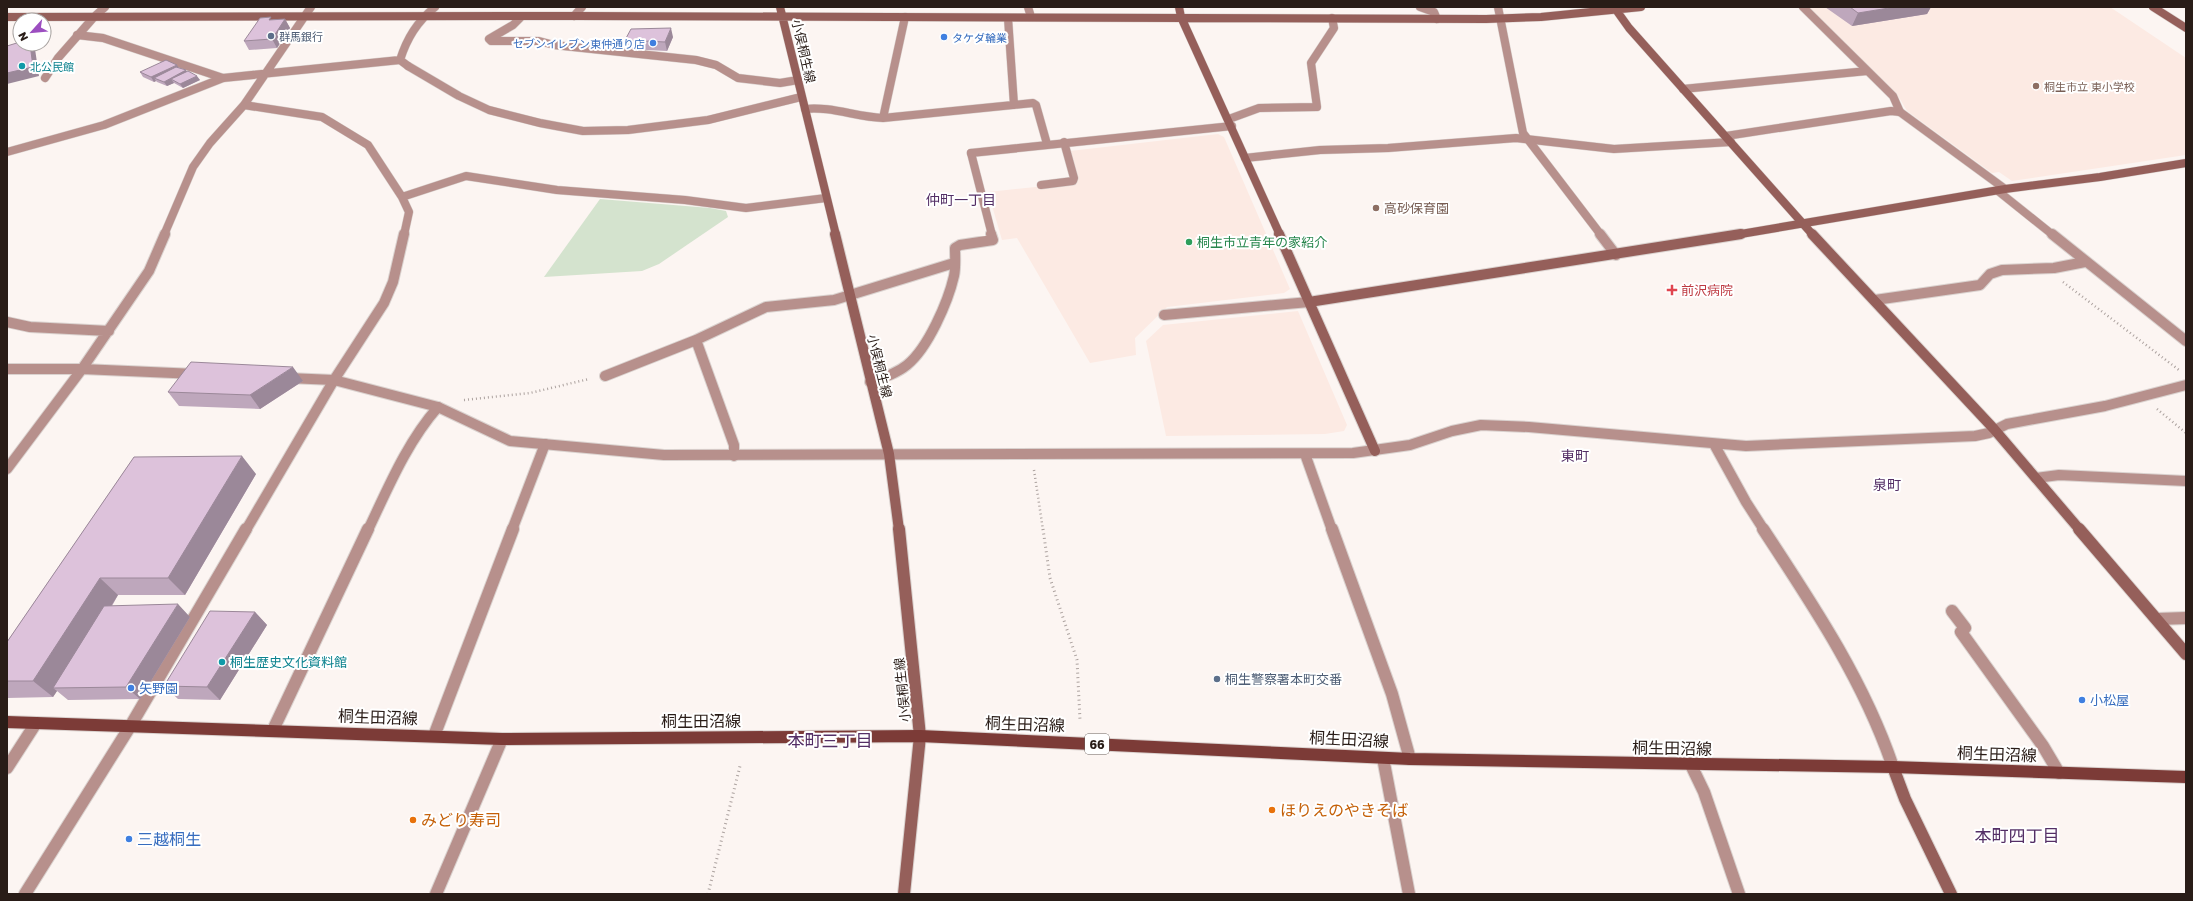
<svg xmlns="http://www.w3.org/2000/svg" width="2193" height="901" font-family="'Golos Text','Noto Sans JP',sans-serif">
<rect width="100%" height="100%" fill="#fcf5f2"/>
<path fill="#fceae3" d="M1806,7h304l76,51v97l-174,26 -13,-9 -7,1 -85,-62 -7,-12z
M1218,134l6,3 66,152 -6,4 -117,14 -32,31 1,17 -46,8 -73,-125 -15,2 -14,-48 86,-9 4,-3 -8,-29z
M1298,311l49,114 -3,6 -19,3 -159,2 -20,-95 17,-16z"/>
<path fill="#d4e3ce" d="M600,199l110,9 16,3 2,6 -69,47 -17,7 -98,6z"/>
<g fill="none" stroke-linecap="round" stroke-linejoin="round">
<defs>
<path id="lane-far2" d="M1028,7l3,10
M1420,7l14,5 3,7
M94,17l11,-10
M521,17l-8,8 -24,14 2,2h48l15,4 142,15 20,5 22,13 42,5 18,-3
M1008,18l6,87
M77,35l26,3 120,40
M408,66l51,30 30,14 51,13 43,8 45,-1 80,-10 93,-23
M1683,89l184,-18
M805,109c25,-3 52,8 78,9l150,-15 3,2 11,39
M883,118l22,-101
M1229,119l30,-11 58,-1 -6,-44 23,-35 -2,-10
M1726,136l165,-25 9,1 -7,-16 -90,-89
M971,153l21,82
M1245,158l75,-8 68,-2 128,-10 98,11 117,-7
M1041,185l32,-4 1,-3 -10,-36"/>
<path id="lane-far1" d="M1875,300l105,-15 10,-11 12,-4 52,-2 31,-6
M1164,315l145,-13
M696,340l38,105v11
M605,376l91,-36 70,-33 68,-7 120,-37
M870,382c12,-4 26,-8 37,-17 21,-17 41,-63 47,-89 2,-9 1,-19 1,-28l5,-3 33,-5 -2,-6
M1305,454l27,76
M246,530l88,-150
M368,530c20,-42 39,-88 70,-123
M512,530l33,-86"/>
<path id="lane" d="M1332,529l60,165 18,65
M1952,611l13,17 -4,4 82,114 16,27
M131,725l115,-196
M273,730l95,-201
M434,736l79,-207
M1691,765l13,27 35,102
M7,768l29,-45"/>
<path id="street-far2" d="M1498,7l25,126 78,102
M574,16l8,-9
M408,66l-8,-6c7,-22 17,-38 35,-53
M45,78l13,-20 36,-41
M244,105l78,12 46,28 34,52 7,15 -5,23
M1900,112l105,77
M7,152l97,-27 119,-47 177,-18
M971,153l261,-27
M1998,191l55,44
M402,197l64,-21 91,14 128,10 61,8 80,-10
M164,235l29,-68 17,-24 34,-38 67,-98"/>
<path id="street-far1" d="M1600,234l16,21
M2052,234l134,107
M7,322l23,5 79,4
M7,369h75l114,5
M288,378l46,2 104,27 72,34 154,14 689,-2 57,-8 42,-14 29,-6 48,2 217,19 229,-10 14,-3 18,-9 98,-18 81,-21
M334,380l50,-77 9,-21 11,-48
M1714,444l32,58 18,28
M7,469l75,-100 67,-98 16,-37
M2036,478l23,-3 127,6"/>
<path id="street" d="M1763,529c50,76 101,152 130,238
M2157,619l29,-1
M1383,758l26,136
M25,894l106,-169
M436,894l66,-155"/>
<path id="secondary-far2" d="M780,7l56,228
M1179,7l2,10 99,218
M1614,7l15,21 184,207
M2153,7l33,21
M7,17l567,-1 912,3 55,-2 100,-10
M1735,235l270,-46 95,-12 86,-14"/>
<path id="secondary-far1" d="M835,234l54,220 10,76
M1279,234l96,217
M1812,234l182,195 86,101
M1309,302l432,-68"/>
<path id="secondary" d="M899,529l21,207 -16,158
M2079,529l107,125
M1893,767l12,32 46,95"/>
<path id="primary" d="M7,722l495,17 418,-3 490,23 483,8 293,10"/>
</defs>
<use href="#lane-far2" stroke="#dad2cf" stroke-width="9"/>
<use href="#lane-far1" stroke="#dad2cf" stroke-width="12"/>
<use href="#lane" stroke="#dad2cf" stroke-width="14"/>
<use href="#street-far2" stroke="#dad2cf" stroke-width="9"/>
<use href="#street-far1" stroke="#dad2cf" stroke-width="12"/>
<use href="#street" stroke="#dad2cf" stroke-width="14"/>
<use href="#secondary-far2" stroke="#dad2cf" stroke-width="9"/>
<use href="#secondary-far1" stroke="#dad2cf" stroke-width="12"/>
<use href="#secondary" stroke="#dad2cf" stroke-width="14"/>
<use href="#primary" stroke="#dad2cf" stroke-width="14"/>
<path stroke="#aca29f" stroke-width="2.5" stroke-dasharray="1 3" stroke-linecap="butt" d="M2063,282l116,88
M464,400l66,-7 59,-14
M2157,409l29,24
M1034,470l9,60"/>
<path stroke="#aca29f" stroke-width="3" stroke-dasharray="1 3.5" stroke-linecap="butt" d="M1043,529l7,49 27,82 3,60
M708,894l32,-128"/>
<use href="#lane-far2" stroke="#b7908c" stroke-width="8"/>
<use href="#lane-far1" stroke="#b7908c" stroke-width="10"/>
<use href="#lane" stroke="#b7908c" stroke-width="12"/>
<use href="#street-far2" stroke="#b7908c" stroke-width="8"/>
<use href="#street-far1" stroke="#b7908c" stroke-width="10"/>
<use href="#street" stroke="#b7908c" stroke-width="12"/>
<use href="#secondary-far2" stroke="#955f5a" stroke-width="8"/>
<use href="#secondary-far1" stroke="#955f5a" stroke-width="10"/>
<use href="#secondary" stroke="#955f5a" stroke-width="12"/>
<use href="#primary" stroke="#7c3b37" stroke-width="12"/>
</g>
<path fill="#bea7bc" d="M1825,7h106l-4,7 -75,12z
M285,19l5,9 -13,20 -28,2 -5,-9 28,-21z
M673,37l-6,14 -39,-2 -3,-9z
M179,68l21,12 -17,8 -9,-5 -7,3 -10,-4 -1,-1 -2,1 -11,-5 -3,-5z
M303,381l-43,28 -81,-3 -11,-14z
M134,457l122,17 -71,121h-67l-6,11 78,11 -50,82 -72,1 -11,-9 -4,6 -46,1v-56z
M255,612l12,13 -47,75 -42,-1 -14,-13z"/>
<path fill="#9b8899" d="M1895,7h36l-4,7 -75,12 6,-13z
M285,19l5,9 -13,20 -5,-9z
M671,28l2,9 -6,14 -2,-9z
M30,44h2l3,5 4,27 -32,8v-11z
M177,65l3,5 -26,8 2,3 -2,1 -3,-5z
M186,70l3,5 -18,4 3,4 -7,3 -3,-4z
M197,76l3,4 -17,8 -3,-4z
M293,367l10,14 -43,28 -10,-14z
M242,456l14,18 -71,121 -17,-17z
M100,578l18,17 -58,93h-7l4,3 -4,6 -20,-16z
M178,604l12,13 -50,82 -14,-12z
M255,612l12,13 -47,75 -13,-13z"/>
<path fill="#ddc2db" stroke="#9b8899" d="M1850,7h45l-37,6z
M271,17l-2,3 16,-1 -13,20 -28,2 16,-23z
M671,28l-6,14 -40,-2 6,-11z
M20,42v2h10l3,23 -26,6v-27z
M166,60l11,5 -26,12 -11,-5z
M176,67l10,3 -22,12 -10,-4z
M188,71l9,5 -17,8 -9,-5z
M191,362l102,5 -43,28 -82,-3z
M242,456l-74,122h-68l-67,103h-26v-39l127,-185z
M178,604l-52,83 -73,1 51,-82z
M210,611l45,1 -48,75 -43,-1z"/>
<g fill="#5c6f8a" stroke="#fff" stroke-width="1.5">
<circle cx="271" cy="36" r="4"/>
<circle cx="1217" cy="679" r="4"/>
</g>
<g fill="#3f7fe0" stroke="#fff" stroke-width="1.5">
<circle cx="944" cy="37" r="4"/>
<circle cx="653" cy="43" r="4"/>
<circle cx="131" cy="688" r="4"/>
<circle cx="2082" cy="700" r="4"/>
<circle cx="129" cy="839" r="4"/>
</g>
<g fill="#0f9aa8" stroke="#fff" stroke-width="1.5">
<circle cx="22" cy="66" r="4"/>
<circle cx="222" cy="662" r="4"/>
</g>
<g fill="#8d6e63" stroke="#fff" stroke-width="1.5">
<circle cx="2036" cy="86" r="4"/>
<circle cx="1376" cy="208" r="4"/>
</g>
<circle fill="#2e9e5b" stroke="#fff" stroke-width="1.5" cx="1189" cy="242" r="4"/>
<path fill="#e0444e" stroke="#fff" stroke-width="1.5" d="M1670 284h4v4h4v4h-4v4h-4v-4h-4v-4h4z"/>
<g fill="#e8710a" stroke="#fff" stroke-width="1.5">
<circle cx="1272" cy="810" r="4"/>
<circle cx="413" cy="820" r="4"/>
</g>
<g text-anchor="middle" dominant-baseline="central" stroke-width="4" stroke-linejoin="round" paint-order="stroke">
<g font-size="11" fill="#4e5e75" stroke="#fff" text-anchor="start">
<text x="279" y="36">群馬銀行</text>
</g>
<g font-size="11" fill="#366cbe" stroke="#fff" text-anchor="start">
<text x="952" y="37">タケダ輪業</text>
<text x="645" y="43" text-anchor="end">セブンイレブン東仲通り店</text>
</g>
<g font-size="11" fill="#0d838f" stroke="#fff" text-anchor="start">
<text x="30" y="66">北公民館</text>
</g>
<g font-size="11" fill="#785e54" stroke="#fff" text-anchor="start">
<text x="2044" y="86">桐生市立 東小学校</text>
</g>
<rect fill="#fff" stroke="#69605d" stroke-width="1" x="1085" y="734" width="24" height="20" rx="3"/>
<g font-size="12" font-weight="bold" fill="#291c17">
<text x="1097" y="744">66</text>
</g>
<g font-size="13" fill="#291c17" stroke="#fff">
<text transform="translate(804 51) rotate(77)">小俣桐生線</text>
<text transform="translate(880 366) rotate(76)">小俣桐生線</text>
<text transform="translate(902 690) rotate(-96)">小俣桐生線</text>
</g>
<g font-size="13" fill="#785e54" stroke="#fff" text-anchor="start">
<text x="1384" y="208">高砂保育園</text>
</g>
<g font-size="13" fill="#27864d" stroke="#fff" text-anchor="start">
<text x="1197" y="242">桐生市立青年の家紹介</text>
</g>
<g font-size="13" fill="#be3a42" stroke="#fff" text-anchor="start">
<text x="1681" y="290">前沢病院</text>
</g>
<g font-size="13" fill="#0d838f" stroke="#fff" text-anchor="start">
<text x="230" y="662">桐生歴史文化資料館</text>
</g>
<g font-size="13" fill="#4e5e75" stroke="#fff" text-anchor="start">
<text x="1225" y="679">桐生警察署本町交番</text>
</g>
<g font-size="13" fill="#366cbe" stroke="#fff" text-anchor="start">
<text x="139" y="688">矢野園</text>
<text x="2090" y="700">小松屋</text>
</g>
<g font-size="14" fill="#542f66" stroke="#fff">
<text x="961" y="199">仲町一丁目</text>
<text x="1575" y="455">東町</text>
<text x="1887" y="484">泉町</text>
</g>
<g font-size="16" fill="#291c17" stroke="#fff">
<text transform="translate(378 717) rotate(2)">桐生田沼線</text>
<text x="701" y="721">桐生田沼線</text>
<text transform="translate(1025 724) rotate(2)">桐生田沼線</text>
<text transform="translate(1349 739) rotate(3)">桐生田沼線</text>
<text transform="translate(1672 748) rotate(1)">桐生田沼線</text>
<text transform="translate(1997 754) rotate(2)">桐生田沼線</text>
</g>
<g font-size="16" fill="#c56008" stroke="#fff" text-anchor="start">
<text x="1280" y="810">ほりえのやきそば</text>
<text x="421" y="820">みどり寿司</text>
</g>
<g font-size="16" fill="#366cbe" stroke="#fff" text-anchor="start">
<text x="137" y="839">三越桐生</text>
</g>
<g font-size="17" fill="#542f66" stroke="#fff">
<text x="830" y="740">本町三丁目</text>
<text x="2017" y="835">本町四丁目</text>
</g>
</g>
<rect width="2193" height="901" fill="none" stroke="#291c17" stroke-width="16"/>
<g transform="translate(32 32) rotate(243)"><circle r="19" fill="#ffffff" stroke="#a9a4a2"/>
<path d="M0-3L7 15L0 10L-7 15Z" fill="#9c4ec0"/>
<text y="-6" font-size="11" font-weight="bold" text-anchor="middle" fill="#291c17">N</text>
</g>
</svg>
